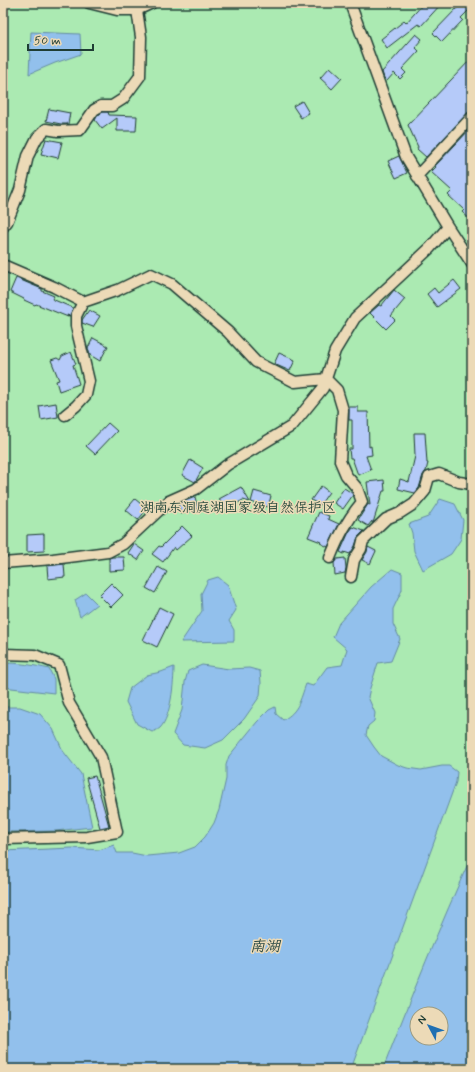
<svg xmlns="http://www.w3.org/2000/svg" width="475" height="1072" font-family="Mynerve,'LXGW WenKai TC',sans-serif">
<rect width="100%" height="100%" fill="#ecdab7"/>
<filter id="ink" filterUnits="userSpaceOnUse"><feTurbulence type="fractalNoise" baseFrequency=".025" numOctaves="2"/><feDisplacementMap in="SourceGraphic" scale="8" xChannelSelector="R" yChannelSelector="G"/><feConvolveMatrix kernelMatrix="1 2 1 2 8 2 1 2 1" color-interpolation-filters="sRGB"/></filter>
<g filter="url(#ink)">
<path fill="#abeab2" stroke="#659473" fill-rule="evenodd" d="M3,3h469v1066h-469zM417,1014h24v24h-24z"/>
<path fill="#92c0ec" stroke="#648ca2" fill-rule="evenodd" d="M31,32l49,2 1,20 -26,9 -26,11z
M440,499l15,5 8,16 -2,19 -10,15 -28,16 -9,-19 -2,-18 -3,-9 19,-7z
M392,569l10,4v17l-9,19v15l7,15 -9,22 -13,2 -8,25 -2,9 7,16 -1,8 -6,5 -2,9 8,12 7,9 17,9 9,3 14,2 21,-4h7l8,6 -1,10 -38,104 -67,183h-348v-218l69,-3 27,2 15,-5 3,8h15l15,3 32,-3 16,-6 10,-10 9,-14 5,-13 7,-31v-14l3,-9 28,-34 12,-12 6,-3 1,7 7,6c16,-9 17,-20 23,-36l7,2 14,-19 15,-2 5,-16 -14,-12 6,-14 32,-36z
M218,577l10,8 8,25 -7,11 5,9v11l-53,1 21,-31 -1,-17 7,-14z
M86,593l11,11 -17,13 -5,-17z
M3,663c16,0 31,2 46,6l5,10v14l-51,-6z
M202,665l27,4 20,-1 11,3 1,12 -1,13 -16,23 -21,21 -18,8 -22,-3 -10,-11 9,-24 3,-28 3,-11z
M174,667c0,15 -3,50 -14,61 -2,2 -6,3 -8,4l-15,-8 -11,-22 4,-14 17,-13 14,-3z
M3,707h17l20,7 13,15 10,22 18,23 11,53 -37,4 -52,1z
M472,855v214h-89c28,-72 57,-144 89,-214zM417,1014h24v24h-24z"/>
<path fill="#b5caf9" stroke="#1f3d34" d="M424,3h18l-21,23 -3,-2 -31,24 -6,-9 23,-18 2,2z
M453,3h19v4l-11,11 2,2 -21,22 -9,-9 25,-26z
M416,34l6,5 -7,8 4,4 -17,18 4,4 -6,6 -6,-6 -7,8 -3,-3 -2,-6z
M472,58v51l-46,48 -9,-8 1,-2 -10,-22z
M330,67l12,11 -10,11 -12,-11z
M302,101l7,12 -8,5 -8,-12z
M49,109l21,4 -2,11h-7l-15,-3z
M103,112h5l1,3 28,1 -1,15h-19v-13l-15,11 -7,-9 3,-5z
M472,127v94l-10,-9 2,-2 -16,-15 4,-4 -21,-19 5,-5 -1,-1z
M46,139l16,3 -4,16 -17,-4z
M399,156l8,17 -11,5 -8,-17z
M16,278l26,11v2l12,5 -2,3 21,9 -3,8 -3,-1 1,2 -32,-13 -1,1 -11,-5v-1l-14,-7z
M454,280l7,9 -24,18 -10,-13 7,-6 4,5z
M394,290l11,9 -14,17 4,4 -9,9 -16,-16 9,-8 2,1z
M89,310l11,6 -7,11 -11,-4v-3z
M93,338l15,8 -8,15 -10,-6 -2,-7z
M71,352l5,12 -3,1 6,19 -20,7 -3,-10 3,-1 -8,-20 6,-2 3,2 2,-4z
M279,353l16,7 -5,11 -16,-7z
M56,403l2,14 -17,3 -2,-14z
M349,407h9v5h10l1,35 2,-1 1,9 -6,1 5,14 -13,5 -6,-17h-2l-1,-9h3v-29h-3z
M108,423l9,8 -22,23 -9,-8z
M414,433h11l2,30h1l-2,8 -3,4 -4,13 -4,5 -17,-4 2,-10 9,3 6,-26z
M190,460l13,8 -8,14 -13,-7z
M384,480l1,11h-2l-10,32h-1v-2l-4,5 -10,-6 10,-16 2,1 -3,-23z
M321,486l8,6 -9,13 -9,-5z
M241,487l9,15 -7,-2 -18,10 -6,-11z
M344,488l8,5 1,2 -10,14 -9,-6z
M254,491l17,5 -3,11 -17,-5z
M195,497l3,12 -17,5 -3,-10z
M135,499l12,10 -9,11 -12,-10z
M319,512l10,4 -1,3 11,5 -11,23 -8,-4 1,-1 -13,-5z
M182,526l10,10 -16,14 -2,-3 -11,15 -11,-8 7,-8 2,1z
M353,527l11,4 -6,6 -3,9 -5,8 -6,-2v2l-4,-2 9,-20z
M44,534v17l-17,1v-17z
M134,544l10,7 -6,9 -10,-7z
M368,547l8,4 -6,13 -8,-4 5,-8z
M112,557h12l1,13 -16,1v-13z
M345,558l1,10 -1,5 -10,2 -1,-12 3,-4z
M64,564l1,13 -17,2 -1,-13z
M158,567l9,5 -12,21 -9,-5z
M111,583l12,12 -12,12 -12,-12z
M159,607l14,7 -16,33 -14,-7z
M95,776l14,50 -9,2 -14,-50z"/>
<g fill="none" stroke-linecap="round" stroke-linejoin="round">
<defs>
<path id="minor" d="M89,3l28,7h20l15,-7
M350,3l56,154 42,70 24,37
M417,176l55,-59
M3,227l4,-5 13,-32 8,-34 9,-18 9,-9 12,2 22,-1 14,-20 7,-4h11l11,-7 17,-23 1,-39 -4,-27
M3,265l51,22 29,15 35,-12 33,-16 21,10 56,48 28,30 39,20 31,-3 11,11 6,20 -3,51 6,14 11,13 5,14c-15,18 -23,34 -32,56
M65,415l11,-9 10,-11 3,-14 -13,-55v-10l7,-14
M3,563l50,-4 55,-7 15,-8 46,-43 27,-12 31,-24 65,-39 31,-38 12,-37 20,-33 75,-70 18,-21
M351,577l3,-17 7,-11 2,-8 23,-22 14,-6 14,-9 11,-13 4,-14 10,-3 20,8 13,2
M3,654l32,1 24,10 10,38 32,54 16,75 -30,5 -84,2"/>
</defs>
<use href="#minor" stroke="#1f3d34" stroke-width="13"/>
<use href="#minor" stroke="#ecdab7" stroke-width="10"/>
</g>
</g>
<g text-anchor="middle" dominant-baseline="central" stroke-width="3" stroke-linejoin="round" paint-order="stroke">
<g font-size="14" fill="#2d4e41" stroke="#ecdab7">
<text x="238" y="508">湖南东洞庭湖国家级自然保护区</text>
</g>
<g font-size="15" font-style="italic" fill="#2a4a46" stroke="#ecdab7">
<text x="265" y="947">南湖</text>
</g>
</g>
<rect width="475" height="1072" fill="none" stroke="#ecdab7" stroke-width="16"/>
<rect x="8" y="8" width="459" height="1056" fill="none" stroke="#1f3d34" stroke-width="1.5" filter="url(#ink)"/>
<g transform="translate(429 1026) rotate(311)"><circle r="19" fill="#ecdab7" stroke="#9a9b83"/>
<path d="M0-3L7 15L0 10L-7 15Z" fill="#1f6fb2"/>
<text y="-6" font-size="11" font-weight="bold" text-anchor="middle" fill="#1f3d34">N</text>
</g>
<path d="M28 44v6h65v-6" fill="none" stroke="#1f3d34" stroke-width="2"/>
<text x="34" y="44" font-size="12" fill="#1f3d34" stroke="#ecdab7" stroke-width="3" paint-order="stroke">50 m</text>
</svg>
